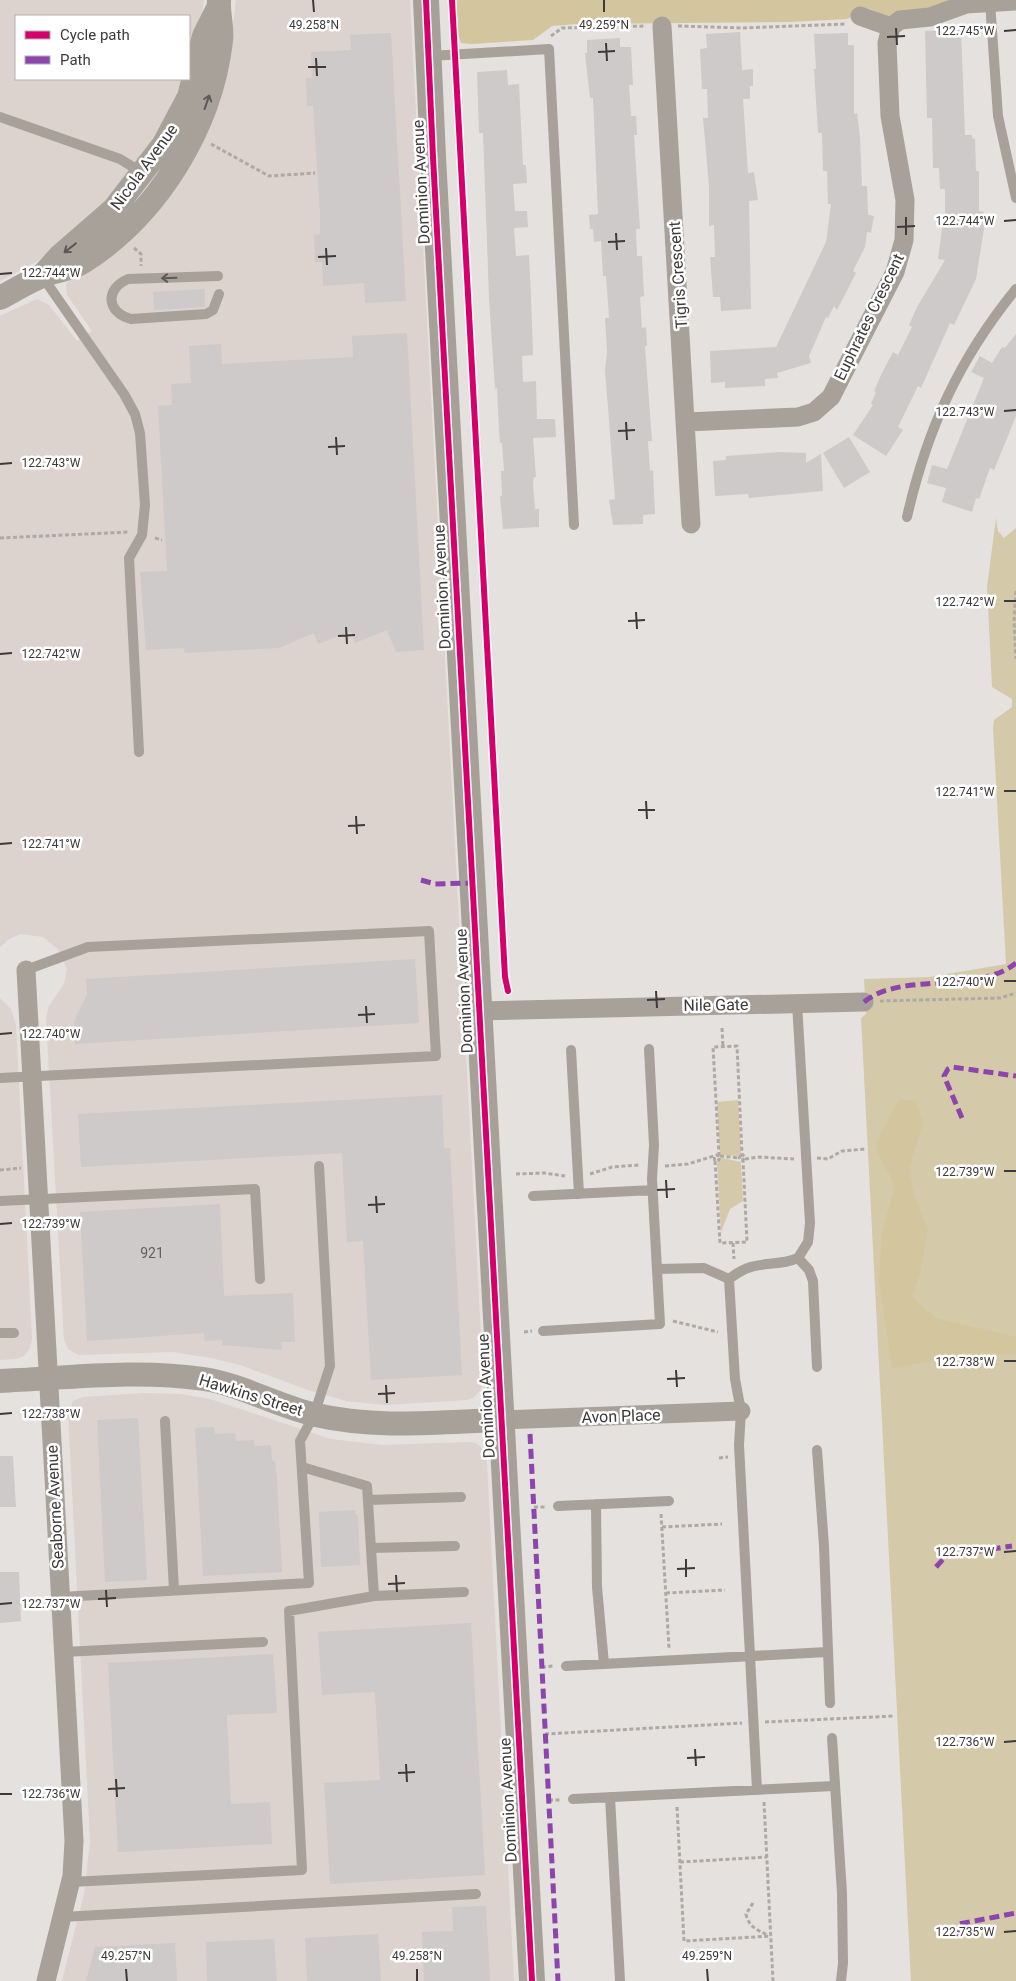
<svg xmlns="http://www.w3.org/2000/svg" width="1016" height="1981" font-family="Roboto,sans-serif">
<rect width="100%" height="100%" fill="#e5e1df"/>
<path fill="#dcd2ce" fill-rule="evenodd" d="M0,0h204l-4,35 -18,63 -21,42 -22,30 -28,35 -33,30 -42,27 -36,19zM16,16h173v63h-173z
M236,0h174l73,1373 -2,17 -8,8 -6,2 -82,5 -39,-4 -35,-10 -71,-26 -29,-7 -39,-6 -93,3 -11,-6 -4,-10 -18,-320 3,-13 15,-22 3,-15 -9,-20 -15,-12 -22,-3 -12,5 -9,8v-631l37,-17 12,6 28,36 15,-10 -25,-36 -1,-11 60,-49 106,-201z
M0,998l11,11 5,16 16,314 -2,9 -6,8 -8,3 -16,1z
M145,1393l35,1 30,5 121,40 51,6 86,-3 8,1 8,7 3,14 27,517h-452l22,-87 6,-52 -22,-429 5,-12 10,-4z"/>
<path fill="#d4caaa" d="M996,518l2,13 6,7 12,-10v1453h-105l-50,-963 5,-4 -2,-35 65,-2 77,-13 -13,-236 1,-8 18,-13v-8l-20,-12 -5,-100z
M738,1100l3,53 -3,3 -18,-1 -3,-53z
M722,1158l19,4 2,39 -13,8 -9,23 -4,-69z"/>
<path fill="#d3c69f" d="M455,0h499l-2,3 -65,15c-19,-11 -22,-15 -39,1l-60,3 -211,2 -25,2 -19,14 -61,4 -11,-1 -4,-11z
M899,1099l17,2 7,22 -14,47 5,24 14,35 -8,45 -8,23 24,21 80,19v17l-69,4 -55,11 -13,-87 3,-51 12,-42 -4,-14 -12,-19 -2,-14z"/>
<path fill="#cdcac9" d="M961,30l4,105h7v3l3,1 1,32h3v40l5,1 -1,3 3,1 -10,63 -22,46 -4,-2 -29,65 -3,-2 -20,41 5,3 -17,26 -33,-21 20,-30 -2,-1 5,-12 -2,-1 8,-18 11,-21 5,3 14,-28 -3,-2 8,-18 28,-47 -7,-1 5,-38h2v-32h-5l-1,-21h-6l-1,-50h-5l-2,-87z
M740,32l2,38 11,-1v17h-3v13h-7l5,74 6,-1 4,28 -9,1 2,108 -30,2 -1,-14h-7l-3,-40h5l-1,-32 -5,1v-40l-6,-68h5l-1,-29h-5l-2,-40 7,-1 -1,-14z
M391,33l15,268 -41,2 -1,-20 -41,3 -1,-24h-7l-1,-27 6,-1v-22l-7,-106h-6l-1,-28h6l-1,-26 40,-2 -1,-15z
M848,33v12h6v69l3,-1 3,24 2,49h5l1,29 6,1 -3,17 -4,-1 -2,15 -12,24 3,2 -19,37 -3,-4 -6,12 -2,-1 -17,39 2,7 -34,10 1,5 -13,1v7l-40,2v-6l-14,1 -1,-32 66,-4 50,-105 5,-38h-3l-1,-33h-4l-1,-38h-4l-4,-64h2l-2,-35z
M620,38v9h11l2,38h-4l2,31h5l1,19h-3l6,94h-4l1,27h5l2,40 -4,1 2,31 4,-1 1,19h-2l7,95h-4l2,30 3,-1 2,44 -12,1v9l-30,1 -4,-25 6,-1 -10,-129 2,-17 -2,-35h4l-3,-42h-3l-2,-35 -7,1 -1,-13h-3l-1,-14 9,-1 -5,-116h-3l-5,-45h2v-13z
M507,70l1,15 11,-1 4,81h3l1,18 -14,1 2,27h12l1,16 -14,1 2,28 13,-1 2,42 2,58 -11,1 1,26 13,-1 1,38h18l1,18 -23,1 3,39h-2l-1,7 2,25h4v18l-36,2 -3,-33h2l-1,-25h3l-2,-28h-2l-1,-12 -2,-43 -2,1 -6,-91 -6,-165h-4l-2,-61z
M205,289v18l-51,3 -1,-18z
M407,333l17,317 -28,2 -9,-22 -32,13 -4,-12 -33,13 -4,-11 -35,15 -94,5 -1,-5 -38,2 -6,-78 27,-1 -9,-165 14,-1 -1,-21 20,-1 -2,-37 32,-2 1,20 131,-7 -1,-21z
M1016,334v82l-22,54 -4,-2 -11,31 -3,-1 -4,14 -30,-10 4,-14 -19,-5 5,-18 15,4 37,-91 -13,-6 9,-16 12,7 10,-16 3,1z
M849,437l21,35 -26,16 -21,-35z
M780,452l26,1v10l15,-9 2,37 -74,7 -1,-4 -33,2 -2,-35 13,-1v-4z
M415,959l4,64 -344,21 -1,-23 13,-27 -1,-15z
M442,1095l2,53h6l12,227 -91,5 -8,-139 -16,1 -5,-89 -261,14 -3,-53z
M220,1204l4,92 69,-3 2,49h-14l1,8 -60,-5v-5l-17,1 -1,-8 -117,8 -7,-129z
M138,1418l9,162 -42,2 -8,-162z
M214,1427l1,7 20,-1 1,8 18,-1 1,6 16,-1 1,16h3l2,19 5,92 -79,4 -8,-148z
M0,1456h13l3,51h-16z
M355,1510l1,5h2l2,50 -39,2 -2,-55z
M0,1572h19l2,49 -21,2z
M471,1623l14,252 -155,9 -6,-101 56,-3 -5,-88 -53,3 -4,-63z
M273,1654l4,59 -50,2 4,89 39,-2 2,42 -154,8 -10,-189z
M486,1906l4,75h-66l-2,-49 31,-1 -1,-24z
M378,1934l3,47h-74l-2,-43z
M274,1939l3,42h-70l-1,-39z
M175,1943l2,38h-91l9,-34z"/>
<g fill="none" stroke-linecap="round" stroke-linejoin="round">
<path stroke="#aea9a4" stroke-width="3" stroke-dasharray="4 2.5" stroke-linecap="butt" d="M678,26l65,2 103,-4
M551,36l11,-8 84,-2
M211,144l58,32 46,-3
M134,248l7,6v12
M0,538l129,-6
M155,538l7,2
M1016,591l-2,30 2,38
M880,1001l120,-3 16,-5
M722,1028l1,19
M719,1156l-6,-109 24,-1 5,108 3,3 -2,3 -4,-2 3,-4
M720,1156l20,2
M817,1158l11,1 14,-8 23,-2
M745,1159l14,-2 35,2
M715,1161l5,82 27,-1 -4,-82
M665,1166l23,-2 29,-9 3,1 -1,4 -4,1 -1,-4
M0,1170l21,-2
M516,1174l28,-1 21,3
M590,1174l22,-7 28,-2
M733,1243l1,16
M673,1321l45,11
M524,1332l8,-1
M719,1458l9,-1
M534,1507h11
M661,1514l8,134
M662,1527l60,-3
M666,1593l59,-3
M542,1667l11,-1
M765,1722l130,-6
M545,1734l197,-11
M549,1800h13
M764,1802l9,179
M677,1807l7,134 87,-5
M680,1862l87,-5
M753,1903l-7,11c2,12 12,17 22,21"/>
<path stroke="#a8a199" stroke-width="10" d="M990,2l8,114 18,82
M430,56l119,-7 25,476
M0,117l120,42 16,10 4,6
M42,276l82,118 11,20 5,19 5,72 -3,30 -13,23 10,194
M218,276l-90,3c-23,10 -22,33 3,40l75,-5 7,-4 6,-16
M907,517c20,-88 52,-158 109,-228
M571,1050l8,144
M0,1078l436,-22 -7,-125 -341,16 -62,23
M533,1196l120,-6
M0,1201l255,-12 5,90
M798,1258l11,12 4,11 4,86
M657,1269l47,-1 25,11
M729,1279l6,100 6,32 -2,34 18,345
M729,1279c28,-22 42,-10 69,-21l10,-16 2,-19 -13,-220
M543,1331l117,-7 -8,-145 2,-34 -5,-96
M0,1333h14
M165,1421l9,169
M817,1450l7,96 6,157
M302,1467l65,19 7,110 90,-4
M368,1500l93,-3
M596,1504l1,83 7,77
M558,1506l111,-5
M371,1548l84,-2
M61,1597l248,-14 -9,-142 14,-26 16,-49 -11,-200
M64,1652l199,-10
M566,1666l261,-14
M832,1738l10,155 1,70 -2,18
M610,1797l10,184
M573,1799l261,-13
M71,1882l231,-12 -13,-259 85,-15
M62,1917l414,-23"/>
<path stroke="#a8a199" stroke-width="19" d="M860,16l31,11
M662,26l29,498
M891,27l9,-7 30,-3 36,-13 50,-3
M687,422l111,-5 16,-5 17,-15 64,-125 9,-32 1,-40 -15,-84 -3,-73 4,-16
M26,970l48,871 -2,35 -26,105
M479,1011l385,-9
M500,1420l241,-9"/>
<path stroke="#a8a199" stroke-width="24" d="M42,276l18,-20 54,-47 50,-65 25,-47 15,-61 15,-30
M0,298c13,-7 26,-15 40,-21 14,-7 29,-6 43,-15 74,-47 128,-134 138,-221 2,-13 -3,-27 -2,-41
M0,1381c68,-3 136,-12 204,-2 35,5 76,28 112,36 61,14 123,7 184,5"/>
<path stroke="#a7a098" stroke-width="26" d="M426,0l7,157 99,1824"/>
<path stroke="#8e44ad" stroke-width="5" stroke-dasharray="10 5" stroke-linecap="butt" d="M421,880l14,4 37,-1
M864,1002c38,-31 112,-7 152,-39
M962,1118l-18,-42 4,-7 4,-2 64,9
M530,1434l28,547
M936,1567l10,-11 66,-10
M959,1938v-14l57,-11"/>
<defs>
<path id="cycleway" d="M426,0l7,157 99,1824
M452,0l53,977 3,14"/>
</defs>
<use href="#cycleway" stroke="#fff" stroke-width="9"/>
<use href="#cycleway" stroke="#d6006c" stroke-width="6"/>
</g>
<defs><path id="oneway-shaft" d="M-6 0H5M1.5-3L5.5 0L1.5 3" fill="none" stroke-width="1.6" stroke-linecap="round" stroke-linejoin="round" transform="scale(1.25)"/></defs>
<g stroke="#5d5956">
<use href="#oneway-shaft" transform="translate(207 102) rotate(-71)"/>
<use href="#oneway-shaft" transform="translate(70 248) rotate(142)"/>
<use href="#oneway-shaft" transform="translate(169 278) rotate(178)"/>
</g>
<path fill="none" stroke="#3d3a39" stroke-width="2" d="M313,0l1,12M604,0v12M896,28l1,17M1004,31l12,-1M887,37l18,-1M606,43l1,18M598,52l17,-1M316,58l1,18M308,67h18M906,217v18M1004,221l12,-1M897,227l18,-1M616,233l1,17M608,242l17,-1M326,248l1,17M318,257l18,-1M0,274l12,-1M1004,411l12,-1M626,422l1,18M618,431l17,-1M336,437l1,18M328,447l17,-1M0,464l12,-1M1004,601h12M636,612l1,17M628,621l17,-1M346,627l1,17M338,636l17,-1M0,654l12,-1M1004,791h12M646,801l1,18M638,810h17M356,816l1,18M348,826l17,-1M0,844l12,-1M1004,981h12M656,991l1,17M647,1000l18,-1M366,1006l1,17M358,1015l17,-1M0,1034l12,-1M1004,1171h12M666,1180l1,18M657,1190l18,-1M376,1196l1,17M368,1205l17,-1M0,1224l12,-1M1004,1361h12M676,1370l1,17M667,1379l18,-1M386,1385l1,18M378,1394l17,-1M0,1414l12,-1M1004,1552l12,-1M686,1559v18M677,1569l18,-1M396,1575l1,17M388,1584l17,-1M106,1590l1,17M98,1599l18,-1M0,1604l12,-1M1004,1742l12,-1M695,1749l1,17M687,1758l18,-1M406,1764l1,18M398,1773l17,-1M116,1779l1,18M108,1789l17,-1M0,1794h12M1004,1932l12,-1M126,1969l1,12M417,1969v12M707,1969l1,12"/>
<g text-anchor="middle" dominant-baseline="central" stroke-width="5" stroke-linejoin="round" paint-order="stroke">
<g font-size="14" fill="#625f5e">
<text x="152" y="1253">921</text>
</g>
<g font-size="16" fill="#3d3a39" stroke="#fff">
<text transform="translate(144 167) rotate(-54)">Nicola Avenue</text>
<text transform="translate(421 182) rotate(-93)">Dominion Avenue</text>
<text transform="translate(678 275) rotate(-94)">Tigris Crescent</text>
<text transform="translate(869 317) rotate(-64)">Euphrates Crescent</text>
<text transform="translate(442 587) rotate(-93)">Dominion Avenue</text>
<text transform="translate(464 991) rotate(-93)">Dominion Avenue</text>
<text transform="translate(716 1005) rotate(-1)">Nile Gate</text>
<text transform="translate(251 1395) rotate(17)">Hawkins Street</text>
<text transform="translate(486 1396) rotate(-93)">Dominion Avenue</text>
<text transform="translate(621 1416) rotate(-2)">Avon Place</text>
<text transform="translate(55 1507) rotate(-93)">Seaborne Avenue</text>
<text transform="translate(508 1800) rotate(-93)">Dominion Avenue</text>
</g>
</g>
<g font-size="12" text-anchor="middle" fill="#3d3a39" stroke="#fff" stroke-width="5" stroke-linejoin="round" paint-order="stroke">
<text x="314" y="29">49.258°N</text>
<text x="604" y="29">49.259°N</text>
<text x="965" y="35">122.745°W</text>
<text x="965" y="225">122.744°W</text>
<text x="51" y="277">122.744°W</text>
<text x="965" y="416">122.743°W</text>
<text x="51" y="467">122.743°W</text>
<text x="965" y="606">122.742°W</text>
<text x="51" y="658">122.742°W</text>
<text x="965" y="796">122.741°W</text>
<text x="51" y="848">122.741°W</text>
<text x="965" y="986">122.740°W</text>
<text x="51" y="1038">122.740°W</text>
<text x="965" y="1176">122.739°W</text>
<text x="51" y="1228">122.739°W</text>
<text x="965" y="1366">122.738°W</text>
<text x="51" y="1418">122.738°W</text>
<text x="965" y="1556">122.737°W</text>
<text x="51" y="1608">122.737°W</text>
<text x="965" y="1746">122.736°W</text>
<text x="51" y="1798">122.736°W</text>
<text x="965" y="1936">122.735°W</text>
<text x="126" y="1960">49.257°N</text>
<text x="417" y="1960">49.258°N</text>
<text x="707" y="1960">49.259°N</text>
</g>
<rect x="15" y="15" width="175" height="65" fill="#ffffff" stroke="#b1b0b0"/>
<rect x="25" y="31" width="25" height="8" fill="#d6006c" stroke="#b1b0b0"/>
<text x="60" y="40" font-size="15" fill="#3d3a39">Cycle path</text>
<rect x="25" y="56" width="25" height="8" fill="#8e44ad" stroke="#b1b0b0"/>
<text x="60" y="65" font-size="15" fill="#3d3a39">Path</text>
</svg>
